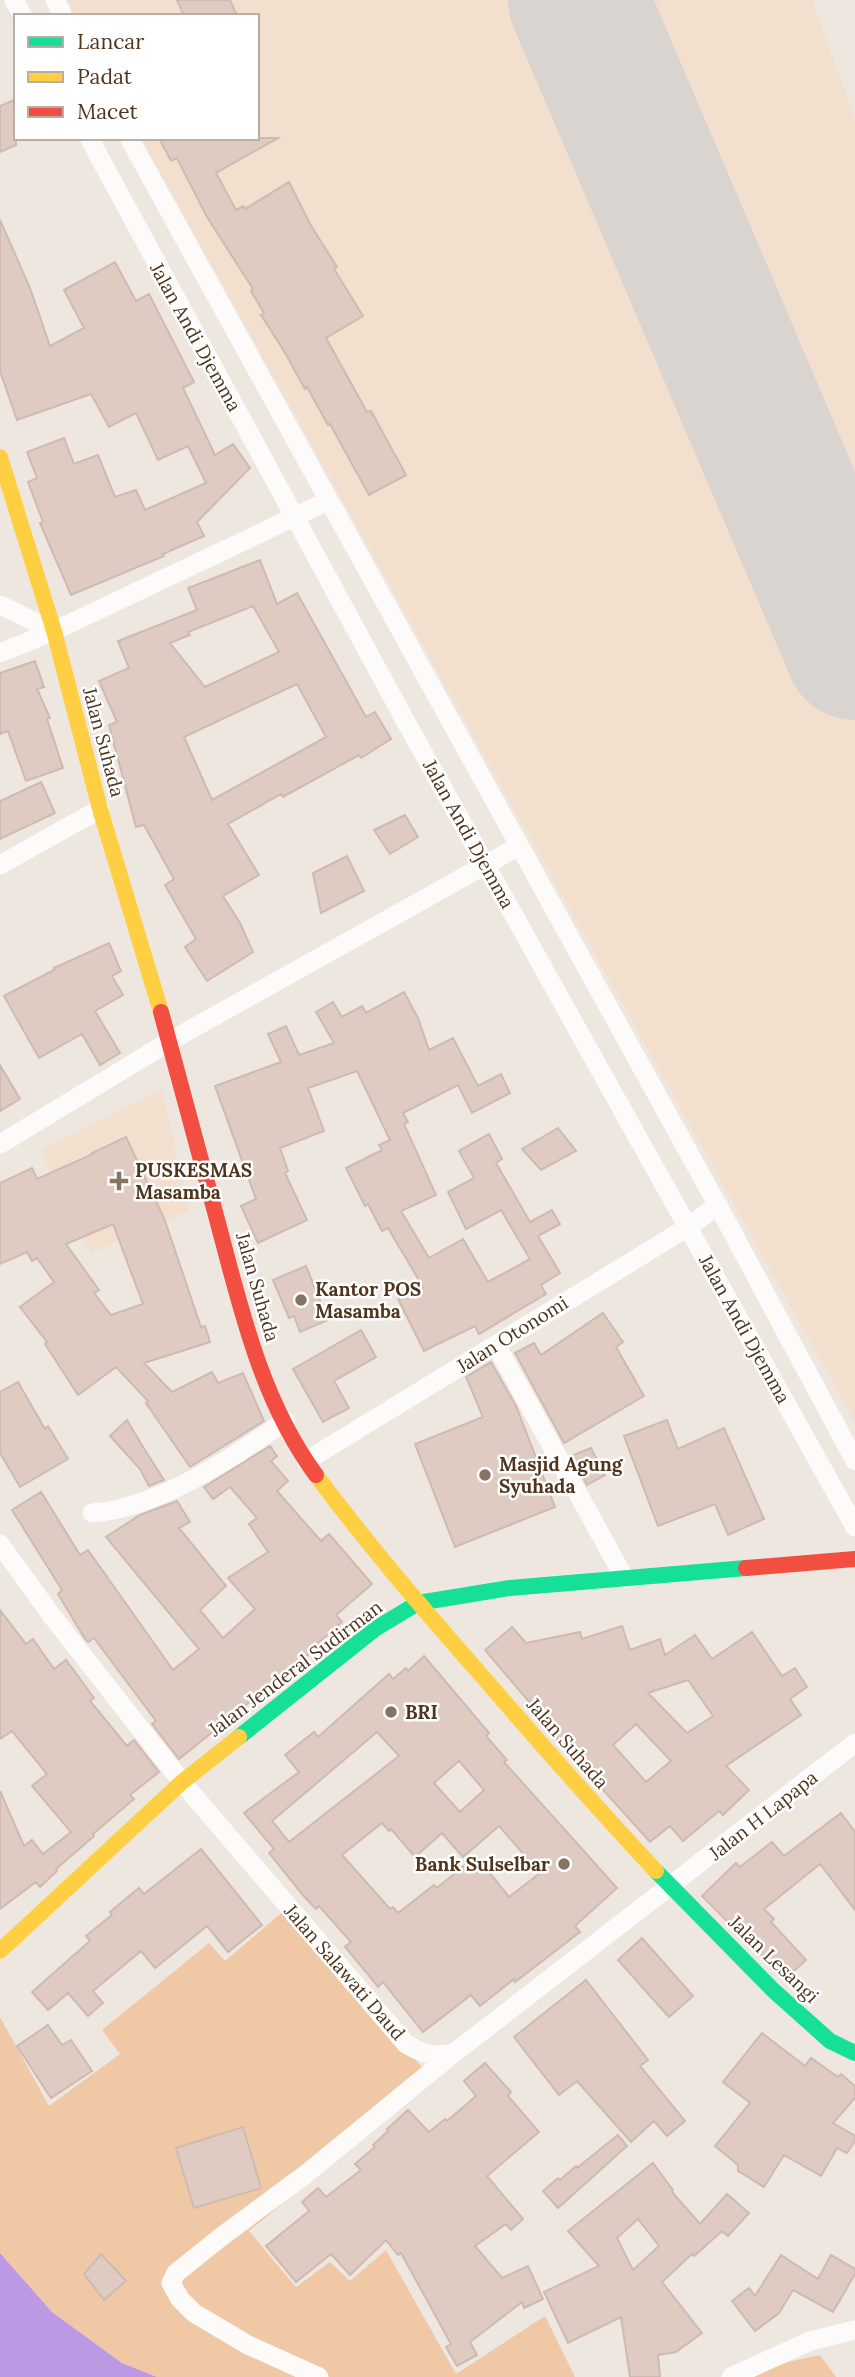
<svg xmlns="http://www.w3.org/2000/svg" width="855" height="2377" font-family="Lora,serif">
<rect width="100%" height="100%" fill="#eee7e0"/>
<path fill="#f2dfce" d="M67,0h745l43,119v1303l-714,-1284h116v-122h-182z
M162,1090l27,121 -98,42 -51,-103z"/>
<path fill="#f1c8a5" d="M285,1910l149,171 -185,150 47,56 34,-25 20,19 36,-31 70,124 89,-58 30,61h-418l-35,-14 -70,-51 -52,-59v-236l49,89 71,-52 -18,-24 107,-87 16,18z
M820,2355l16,22h-87l25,-12z"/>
<path fill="#bb9ae3" d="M0,2253l52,59 70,51 35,14h-157z"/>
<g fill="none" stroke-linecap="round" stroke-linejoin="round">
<path stroke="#dad4d0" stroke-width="140" d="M578,0l277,650"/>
</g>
<path fill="#dfcbc2" stroke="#cebab1" stroke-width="2" fill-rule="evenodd" d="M177,0h53l7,16h-53z
M16,99v46l-16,7v-46z
M159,138h119l-62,35 20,37 7,-4 2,3 44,-27 21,42 27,43 -3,2 29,47 -37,22 41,74 4,-1 35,64 -37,20 -39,-71 -2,1 -21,-38 -2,2 -21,-38 -23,-36 3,-2 -13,-22 2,-2 -46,-72 -30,-59 -6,3z
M0,220l30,68 20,58 34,-18 -20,-38 51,-28 21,39 13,-7 45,88 -11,6 32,67 18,-11 17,24 -53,54 7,14 -41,18 1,2 -93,39 -31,-72 3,-1 -15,-40 9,-4 -10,-26 37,-14 10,26 24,-9 17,42 21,-7 9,20 61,-27 -18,-37 -30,14 -22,-47 -27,14 -18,-33 -74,26 -17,-49z
M260,560l17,44 20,-11 69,124 9,-5 16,27 -30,19 -2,-3 -76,42 -2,-3 -53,30 31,51 -36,21 17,27 13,29 -46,29 -22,-34 11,-8 -31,-54 9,-6 -30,-54 -8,2 -27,-102 8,-3 -18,-41 30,-13 -11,-27 79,-31 -9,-22zM253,606l26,46 -74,35 -35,-44 20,-8 -2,-3zM297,684l29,53 -114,63 -28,-63z
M35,661l9,26 -7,2 13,29 -3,1 16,49 -37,13 -18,-50 -8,3v-61z
M41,782l14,31 -55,26v-38z
M405,815l13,22 -28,17 -16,-24z
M347,856l17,35 -43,22 -8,-40z
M109,943l12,28 -9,5 11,19 -28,16 25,42 -20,12 -18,-31 -43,24 -35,-62 50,-26v-2z
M404,992l14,26 11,32 24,-12 25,48 23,-12 9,19 -38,20 -14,-28 -55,28 5,9 -4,2 32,71 -35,16 28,47 34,-19 25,43 42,-23 -29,-49 -35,19 -18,-37 26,-14 -15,-27 30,-17 13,25 -6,4 34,59 22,-12 8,14 -22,12 22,37 -19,12 5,9 -67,40 -4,-8 -51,25 -26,-52 25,-12 -35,-59 -6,3 -14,-27 -3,2 -19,-38 36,-18 -3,-5 11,-5 -33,-69 -49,17 16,43 -44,17 8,23 -3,2 22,47 -49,23 -17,-37 15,-7 -41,-113 66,-24 -13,-28 18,-8 13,29 35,-12 -18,-31 17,-10 9,15 20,-11 4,7z
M0,1065l20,34 -20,12z
M558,1128l18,23 -35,19 -19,-21z
M126,1137l38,81 37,109 4,-1 5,16 -66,21 28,29 40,-20 6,11 25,-10 21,48 -74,46 -44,-64 2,-2 -32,-34 -38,28 -33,-51 2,-2 -27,-35 34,-25 -17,-24 -5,3 -5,-9 -27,12v-81l32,-15 5,11 56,-25 -1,-1zM113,1224l30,80 -32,11 -17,-22 5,-3 -33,-46z
M306,1266l22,54 -28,12 -6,-16 -5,2 -16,-38z
M603,1313l20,29 -7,5 28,49 -80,47 -49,-90 19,-10 7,12z
M361,1330l15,27 -42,24 15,27 -26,14 -30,-53z
M491,1362l25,44 39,101 -100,40 -40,-103 68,-27 -17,-40z
M18,1382l27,47 3,-3 20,33 -48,28 -20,-34v-61z
M127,1420l13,22 24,38 -15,6 -9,-17 -30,-33z
M667,1420l11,29 46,-21 40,91 -36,16 -13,-31 -57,22 -34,-90z
M270,1446l7,10 -6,5 17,20 -11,10 44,50 8,-7 43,50 -36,31 6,7 -25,22 2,2 -140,113 -27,-35 4,-3 -62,-83 -6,4 -3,-3 -27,-45 4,-4 -50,-80 29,-18 39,63 8,-5 85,120 26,-21 -93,-112 34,-22 37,-14 13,21 -11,6 47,58 -26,24 23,28 32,-29 -27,-31 40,-26 -19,-28 8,-6 -27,-31 -17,12 -9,-12z
M591,1448l14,27 -18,10 -16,-29z
M0,1610l26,34 7,-5 21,30 12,-9 28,38 -4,3 37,45 7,-6 25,32 -29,23 4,4 -41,35 1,2 -38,33 1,2 -17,16 -4,-5 -36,27v-118l24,55 8,-6 11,14 28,-22 -39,-46 15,-12 -35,-43 -12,8z
M622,1626l8,24 30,-11 5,16 30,-20 17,24 40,-27 30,44 13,-8 12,19 -17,12 11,16 -75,51 23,24 -26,25 -4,-4 -36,30 -13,-15 -20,16 -99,-110 2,-2 -68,-80 27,-23 14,16 54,-11 2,7zM688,1680l25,36 -26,17 -39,-40zM636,1724l35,37 -25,21 -33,-37z
M424,1656l65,77 -3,3 21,24 -3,2 113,126 -42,38 5,6 -65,50 -1,-3 -34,27 -9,-11 -48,37 -40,-50 -5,5 -12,-15 -21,-25 6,-5 -32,-36 -3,3 -14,-15 -33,-41 5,-4 -30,-36 55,-41 -14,-17 29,-23 4,5 71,-63 4,5 13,-11 2,3zM377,1732l22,24 -110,86 -17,-21zM459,1761l25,29 -24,22 -26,-29zM382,1823l7,8 2,-2 24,28 27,-24 21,24 36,-31 41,47 -31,24 -33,-41 -39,32 -3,-3 -36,28 -5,-6 -3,2 -48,-54z
M841,1813l14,19v78l-35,-46 -56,45 10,10 -3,3 35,38 -21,19 -83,-83 34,-33 4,4 32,-25 12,14z
M201,1849l61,76 -34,27 -21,-26 -52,42 -14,-17 -48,40 10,12 -15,13 -20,-23 -20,17 -16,-18 58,-51 -4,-5 26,-21 -2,-3 29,-24 5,6z
M642,1938l51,58 -24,21 -51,-57z
M586,1980l62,80 -8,6 45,55 -18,15 -13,-15 -23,21 -54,-61 -18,14 -45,-58z
M48,2025l14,20 9,-5 21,31 -41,27 -34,-52z
M762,2033l43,33 6,-8 27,19 3,-3 14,12v12l-22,25 22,13v5l-8,12 -10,-5 -16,28 -37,-21 -20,32 -26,-16v-6l-23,-19 35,-43 -27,-21z
M485,2063l26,29 -3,4 31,36 -52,44 36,43 -12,11 -5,-6 -31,22 27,32 26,-12 15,33 -19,9 -2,-6 -52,40 7,13 -20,11 -11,-19 5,-3 -50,-91 -3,2 -12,-15 -36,35 -19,-21 -35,28 -30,-36 43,-35 -7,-9 16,-14 8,9 35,-27 -6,-6 20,-17 -2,-2 15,-14 -1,-2 21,-19 21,22 16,-13 2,2 29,-25 -12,-15z
M243,2127l18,61 -67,20 -18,-60z
M618,2135l9,11 -69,62 -15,-17 15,-13 2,2 16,-14 1,2z
M653,2163l20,27 -1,2 28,32 27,-30 22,19 -21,23 -6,-5 -28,25 -2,-2 -30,28 40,51 -26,19 -18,3 2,22h-30l-9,-60 -53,26 -24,-51 55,-26 -31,-35zM638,2219l21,27 -26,24 -16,-32z
M101,2254l25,27 -22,19 -20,-26z
M781,2255l37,24 13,-24 24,14v5l-22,38 -40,-22 -14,23 -24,18 -23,-30 17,-13 6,8z"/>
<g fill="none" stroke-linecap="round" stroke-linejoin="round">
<path stroke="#fcfbfa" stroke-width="19" d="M14,0l9,16
M55,0l8,16
M89,138l317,584 449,805
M129,138l593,1075 133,248
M0,605l54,26
M0,653l54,-22 274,-130
M0,865l100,-56
M0,1144l170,-103 349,-195
M496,1345l129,234
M306,1461l382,-234 29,-21
M92,1513c64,-4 141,-55 193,-92
M0,1544l52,72 130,166 224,262c17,10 29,14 48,9l401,-310
M319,2377l-71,-32 -54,-32 -14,-14 -9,-16 5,-10 45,-36 85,-63 148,-121
M731,2377l79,-36 45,-11"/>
<path stroke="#16e098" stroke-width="16" d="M239,1737l136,-108 43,-26 92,-15 236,-20
M656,1871l118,120 56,50 25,12"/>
<path stroke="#ffcf43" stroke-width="16" d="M0,457l54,174 46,178 61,203
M316,1475c52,70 108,135 166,201 57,66 114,131 174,195
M0,1951l182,-169 57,-45"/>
<path stroke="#f24e42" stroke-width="16" d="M161,1012c19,71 38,141 57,211 23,87 44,179 98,252
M746,1568l109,-9"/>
</g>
<g fill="#877361" stroke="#fff" stroke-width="2.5">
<path d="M115.5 1170.5h7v7h7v7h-7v7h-7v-7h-7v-7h7z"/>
<circle cx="301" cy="1300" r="7"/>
<circle cx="485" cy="1475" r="7"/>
<circle cx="391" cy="1712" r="7"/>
<circle cx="564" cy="1864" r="7"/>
</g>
<g text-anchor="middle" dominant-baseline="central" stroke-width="5" stroke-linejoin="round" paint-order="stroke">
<g font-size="19" fill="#50341c" stroke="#fff">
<text transform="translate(196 337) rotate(61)">Jalan Andi Djemma</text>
<text transform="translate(104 742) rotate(75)">Jalan Suhada</text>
<text transform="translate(469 834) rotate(61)">Jalan Andi Djemma</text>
<text transform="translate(258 1287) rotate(74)">Jalan Suhada</text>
<text transform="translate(745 1329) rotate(61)">Jalan Andi Djemma</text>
<text transform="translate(512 1334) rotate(-32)">Jalan Otonomi</text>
<text transform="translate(295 1668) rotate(-37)">Jalan Jenderal Sudirman</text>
<text transform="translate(568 1743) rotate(49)">Jalan Suhada</text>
<text transform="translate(763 1815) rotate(-38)">Jalan H Lapapa</text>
<text transform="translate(774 1959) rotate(44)">Jalan Lesangi</text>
<text transform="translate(345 1972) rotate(49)">Jalan Salawati Daud</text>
</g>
<g font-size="19" font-weight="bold" fill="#50341c" stroke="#fff" text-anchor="start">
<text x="135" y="1170">PUSKESMAS<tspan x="135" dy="22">Masamba</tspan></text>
<text x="315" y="1289">Kantor POS<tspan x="315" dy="22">Masamba</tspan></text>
<text x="499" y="1464">Masjid Agung<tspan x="499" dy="22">Syuhada</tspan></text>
<text x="405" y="1712">BRI</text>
<text x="550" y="1864" text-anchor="end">Bank Sulselbar</text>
</g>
</g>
<rect x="14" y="14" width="245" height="126" fill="#ffffff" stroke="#b9aea4" stroke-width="2"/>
<rect x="28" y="37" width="35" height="10" fill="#16e098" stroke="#b9aea4" stroke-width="2"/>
<text x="77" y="49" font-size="21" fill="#50341c">Lancar</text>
<rect x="28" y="72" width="35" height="10" fill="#ffcf43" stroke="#b9aea4" stroke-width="2"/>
<text x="77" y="84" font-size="21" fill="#50341c">Padat</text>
<rect x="28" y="107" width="35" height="10" fill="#f24e42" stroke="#b9aea4" stroke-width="2"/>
<text x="77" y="119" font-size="21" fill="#50341c">Macet</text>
</svg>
